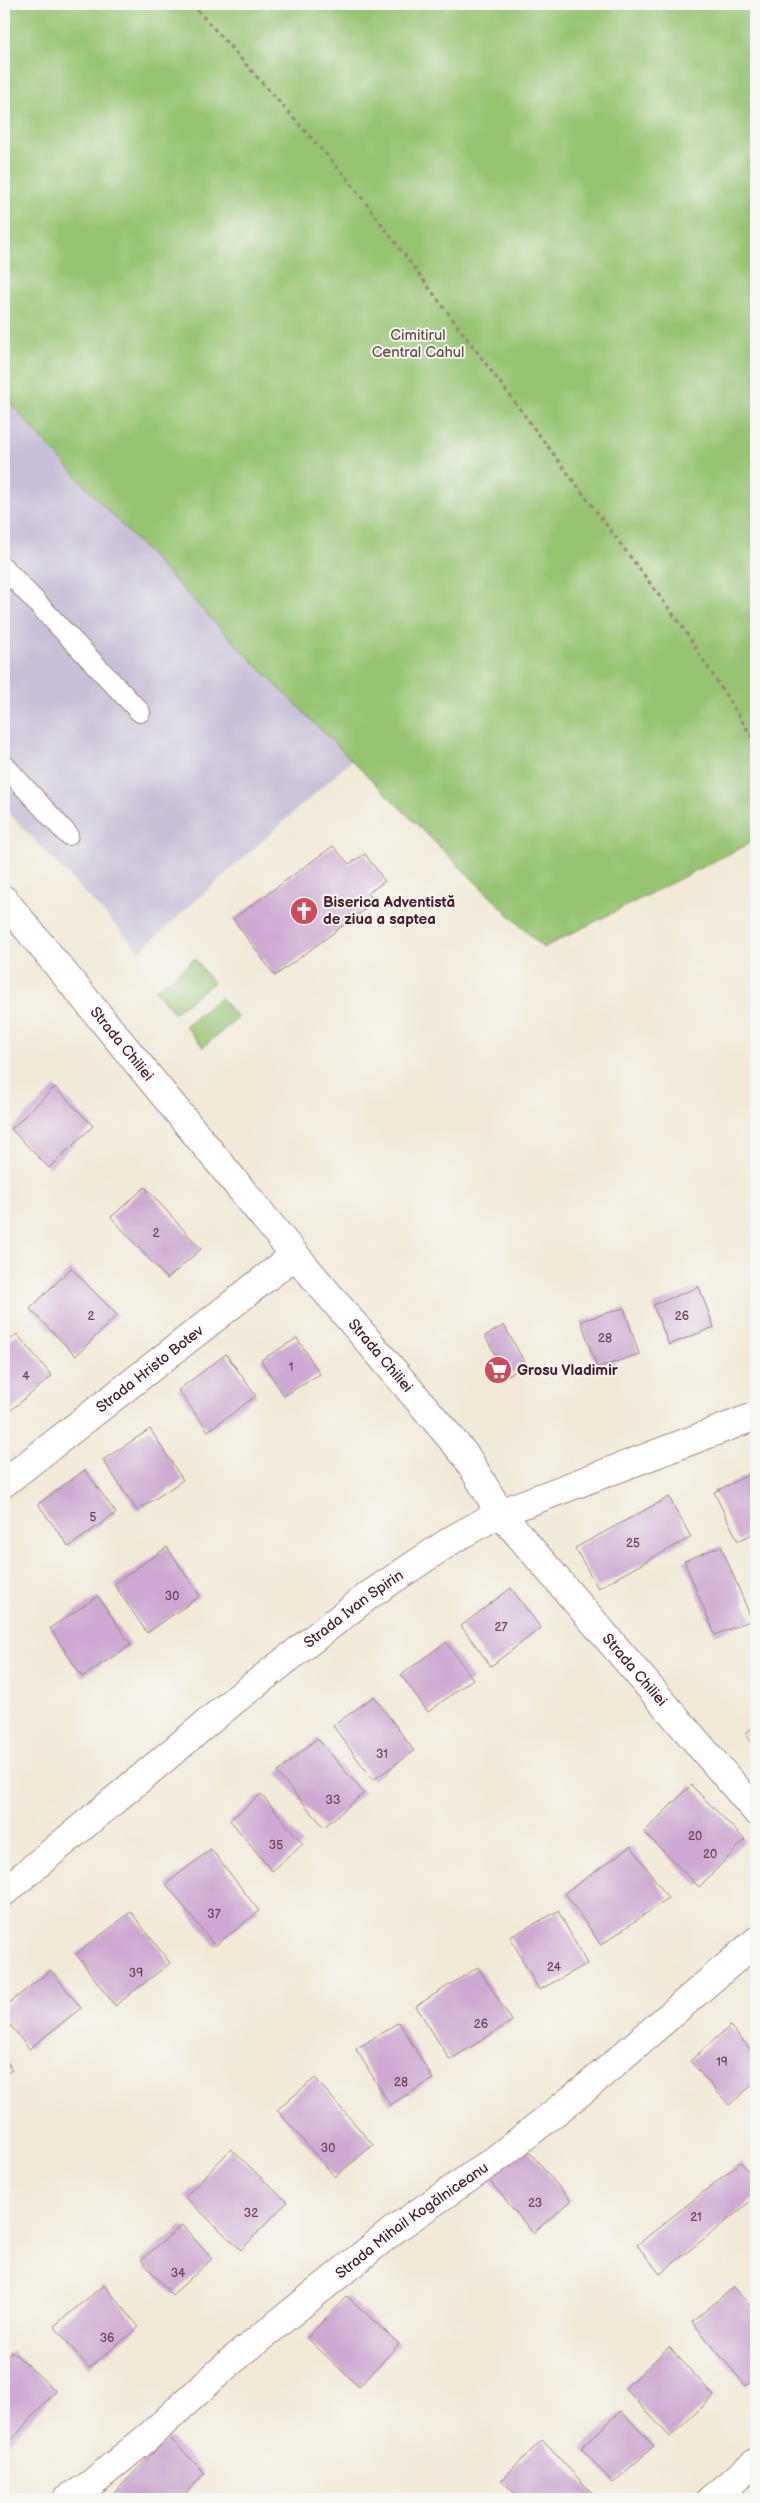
<svg xmlns="http://www.w3.org/2000/svg" width="760" height="2503" font-family="'Balsamiq Sans',sans-serif">
<rect width="100%" height="100%" fill="#f6f6f2"/>
<filter id="ink" filterUnits="userSpaceOnUse"><feTurbulence type="fractalNoise" baseFrequency=".02" numOctaves="2"/><feDisplacementMap in="SourceGraphic" scale="10" xChannelSelector="R" yChannelSelector="G"/><feConvolveMatrix kernelMatrix="1 2 1 2 8 2 1 2 1" color-interpolation-filters="sRGB"/></filter>
<filter id="wash" filterUnits="userSpaceOnUse"><feTurbulence type="fractalNoise" baseFrequency=".0096" numOctaves="4" result="noise"/><feDisplacementMap in="SourceGraphic" scale="20" xChannelSelector="R" yChannelSelector="G"/><feGaussianBlur stdDeviation="1.12" result="paint"/><feColorMatrix in="noise" values="0 0 0 0 0 0 0 0 0 0 0 0 0 0 0 0 0 1.4 0 .05"/><feComposite in="paint" operator="in"/></filter>
<g filter="url(#wash)">
<rect width="100%" height="100%" fill="#f2ead7"/>
<path fill="#c8bfd8" d="M4,396l69,78 278,287 -211,190 -136,-143z"/>
<path fill="#96c472" stroke="#70724e" d="M4,4h752v836l-213,108c-184,-180 -369,-359 -539,-552z
M195,959l18,24 -39,30 -19,-23z
M220,997l18,21 -35,29 -18,-21z"/>
<g id="blocks">
<path fill="#cda8d2" d="M333,846l16,18 16,-10 20,27 -17,12 7,9 -100,74 -42,-57z
M55,1087l38,39 -44,42 -38,-39z
M145,1187l56,62 -34,30 -56,-62z
M71,1268l46,47 -41,41 -46,-47z
M699,1287l15,40 -45,18 -16,-40z
M624,1308l15,46 -42,14 -16,-47z
M504,1325l22,40 -19,11 -22,-40z
M17,1334l35,42 -48,40v-71z
M297,1338l23,36 -36,22 -23,-36z
M226,1354l30,42 -48,35 -30,-41z
M150,1429l33,51 -46,31 -34,-51z
M85,1470l31,43 -47,34 -31,-43z
M756,1471v61l-18,9 -24,-49z
M669,1497l22,40 -93,51 -23,-40z
M721,1546l31,74 -37,15 -31,-74z
M167,1547l33,49 -53,37 -33,-49z
M511,1588l30,40 -50,38 -30,-40z
M98,1596l33,49 -49,32 -32,-49z
M446,1642l27,37 -45,33 -27,-37z
M374,1696l40,55 -41,29 -40,-54z
M756,1725v24l-11,-16z
M317,1738l47,55 -40,34 -47,-54z
M691,1785l54,55 -46,47 -55,-55z
M261,1794l42,50 -31,27 -42,-51z
M631,1846l37,52 -67,47 -36,-52z
M211,1849l48,62 -44,35 -49,-62z
M558,1911l29,53 -48,26 -29,-53z
M131,1912l39,51 -55,43 -39,-52z
M478,1967l34,54 -62,39 -34,-54z
M51,1970l30,38 -52,41 -25,-32v-10z
M399,2022l34,57 -43,26 -34,-56z
M730,2026l26,30v26l-27,23 -39,-44z
M4,2056l8,14 -8,5z
M315,2078l58,67 -38,32 -58,-67z
M521,2142l50,59 -38,32 -50,-60z
M231,2149l56,53 -46,48 -56,-53z
M741,2162l15,19v16l-96,77 -23,-29z
M182,2225l30,34 -40,36 -31,-35z
M104,2285l35,42 -50,41 -35,-42z
M734,2287l22,26v64l-10,9 -54,-64z
M347,2296l52,48 -40,43 -52,-49z
M669,2347l45,49 -44,41 -45,-49z
M12,2351l44,40 -49,54 -3,-3v-81z
M621,2411l33,35 -41,37 -32,-35z
M169,2437l36,36 -25,26h-67l-3,-2z
M542,2440l53,56 -3,3h-72l-19,-19z"/>
</g>
</g>
<g filter="url(#ink)">
<use href="#blocks" fill-opacity="0" stroke="#9e8481" stroke-width="1"/>
<g fill="none" stroke-linecap="round" stroke-linejoin="round">
<defs>
<path id="service" d="M4,568l136,144
M4,765l64,70"/>
<g id="minor">
<path id="s1" d="M4,900l291,355 171,201 34,57 256,298"/>
<path id="s2" d="M4,1483l291,-228"/>
<path id="s3" d="M67,2499l20,-12 61,-50 81,-74 166,-134 101,-70 91,-72 169,-146"/>
<path d="M711,2499l45,-37"/>
</g>
<g id="tertiary">
<path id="s4" d="M4,1892l227,-189 137,-107 87,-58 45,-25 256,-97"/>
</g>
</defs>
<use href="#service" stroke="#9e8481" stroke-width="22"/>
<use href="#minor" stroke="#9e8481" stroke-width="30"/>
<use href="#tertiary" stroke="#9e8481" stroke-width="30"/>
<path stroke="#9e8481" stroke-width="3" stroke-dasharray="4 4" stroke-linecap="butt" d="M192,4l155,174 335,448 74,117"/>
<use href="#service" stroke="#fff" stroke-width="20"/>
<use href="#minor" stroke="#fff" stroke-width="28"/>
<use href="#tertiary" stroke="#fff" stroke-width="28"/>
</g>
</g>
<defs>
<symbol id="church-disc" viewBox="-11 -11 22 22"><circle r="9.5" fill="#d1495b" stroke="#f6f6f2"/><path d="M-1.2-6h2.4v3.5h3.3v2.4h-3.3V6h-2.4V-.1h-3.3v-2.4h3.3Z" fill="#fff"/></symbol>
<symbol id="supermarket-disc" viewBox="-11 -11 22 22"><circle r="9.5" fill="#d1495b" stroke="#f6f6f2"/><path d="M-6-5.5h2.5l.6 2H6L4.5 2H-2.5L-4.4-4H-6ZM-1.5 3.2a1.3 1.3 0 1 0 .1 0ZM3 3.2a1.3 1.3 0 1 0 .1 0Z" fill="#fff"/></symbol>
</defs>
<g fill-rule="evenodd">
<use href="#church-disc" x="288" y="895" width="32" height="32"/>
<use href="#supermarket-disc" x="482" y="1354" width="32" height="32"/>
</g>
<g text-anchor="middle" dominant-baseline="central" stroke-width="4" stroke-linejoin="round" paint-order="stroke">
<g font-size="12" fill="#6b4155">
<text x="156" y="1233">2</text>
<text x="91" y="1316">2</text>
<text x="682" y="1316">26</text>
<text x="605" y="1338">28</text>
<text x="291" y="1367">1</text>
<text x="26" y="1376">4</text>
<text x="93" y="1517">5</text>
<text x="633" y="1543">25</text>
<text x="172" y="1596">30</text>
<text x="501" y="1627">27</text>
<text x="382" y="1754">31</text>
<text x="333" y="1800">33</text>
<text x="695" y="1836">20</text>
<text x="276" y="1845">35</text>
<text x="710" y="1854">20</text>
<text x="214" y="1914">37</text>
<text x="554" y="1967">24</text>
<text x="136" y="1973">39</text>
<text x="481" y="2024">26</text>
<text x="722" y="2062">19</text>
<text x="401" y="2082">28</text>
<text x="328" y="2148">30</text>
<text x="535" y="2203">23</text>
<text x="251" y="2213">32</text>
<text x="696" y="2217">21</text>
<text x="178" y="2273">34</text>
<text x="107" y="2338">36</text>
</g>
<g font-size="15" fill="#615140" stroke="#f6f6f2">
<text x="418" y="335">Cimitirul<tspan x="418" dy="17">Central Cahul</tspan></text>
</g>
<g font-size="15" font-weight="bold" fill="#4a1f2b" stroke="#f6f6f2" text-anchor="start">
<text x="323" y="902">Biserica Adventistă<tspan x="323" dy="17">de ziua a saptea</tspan></text>
<text x="517" y="1370">Grosu Vladimir</text>
</g>
<g font-size="15" fill="#4a1f2b" stroke="#f6f6f2">
<text stroke="none"><textPath href="#s1" startOffset="186">Strada Chiliei</textPath></text>
<text stroke="none"><textPath href="#s1" startOffset="591">Strada Chiliei</textPath></text>
<text stroke="none"><textPath href="#s2" startOffset="185">Strada Hristo Botev</textPath></text>
<text stroke="none"><textPath href="#s4" startOffset="450">Strada Ivan Spirin</textPath></text>
<text stroke="none"><textPath href="#s1" startOffset="996">Strada Chiliei</textPath></text>
<text stroke="none"><textPath href="#s3" startOffset="444">Strada Mihail Kogălniceanu</textPath></text>
</g>
</g>
<rect width="760" height="2503" fill="none" stroke="#f6f6f2" stroke-width="20"/>
</svg>
